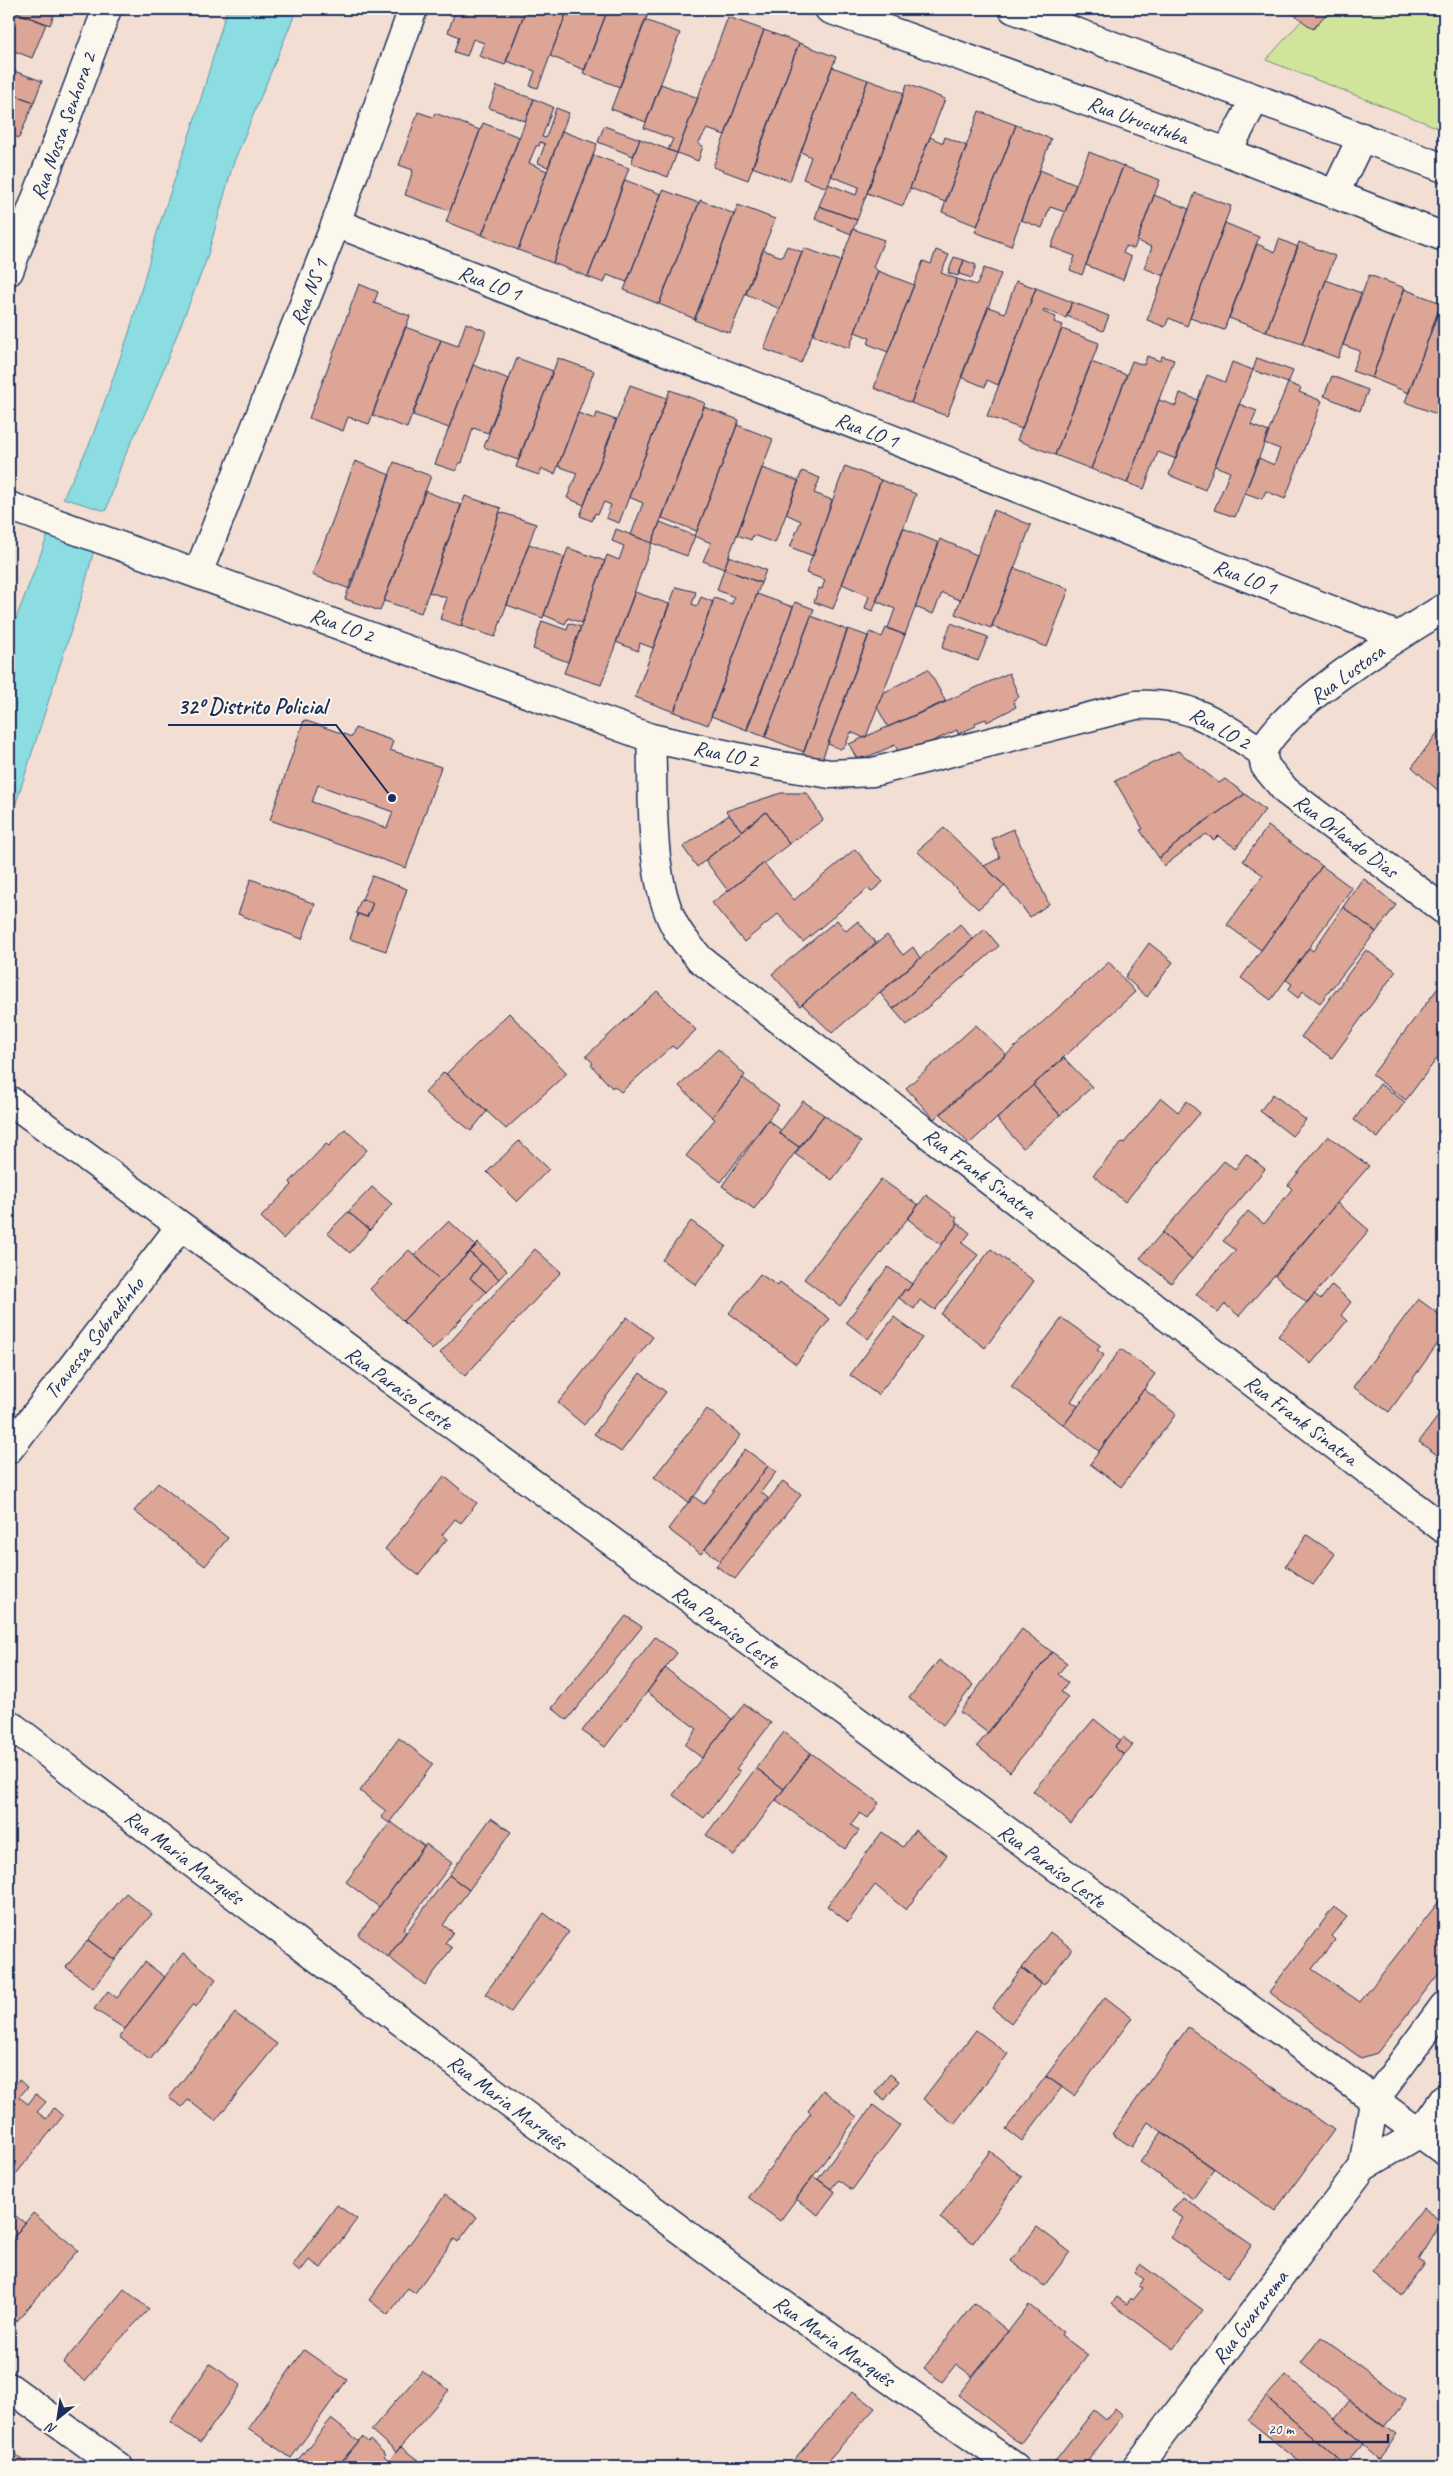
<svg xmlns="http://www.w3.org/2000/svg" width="1453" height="2476" font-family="Caveat,sans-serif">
<rect width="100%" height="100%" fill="#f2ded2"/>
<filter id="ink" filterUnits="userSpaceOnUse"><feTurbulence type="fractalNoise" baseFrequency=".02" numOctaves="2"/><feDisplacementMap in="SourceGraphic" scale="10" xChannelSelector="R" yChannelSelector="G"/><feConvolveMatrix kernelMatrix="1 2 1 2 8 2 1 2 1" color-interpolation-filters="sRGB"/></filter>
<g filter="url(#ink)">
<path fill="#d1e59a" stroke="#768a7c" d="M1312,9h132v121l-178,-70z"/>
<path fill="#8bdde2" stroke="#5e97ad" d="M227,9h70l-64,155 -27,97 -54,137 -30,64 -16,49 -43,-13 27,-55 39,-110 30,-107 38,-114z
M49,532l46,14 -14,53 -72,226v-188z"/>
<path fill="#dca595" stroke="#1b2f5e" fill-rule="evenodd" d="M9,9h47l-6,16z
M456,9h70l-21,56 -26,-9 5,-13 -11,-4 -6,17 -13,-4 5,-15 -11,-5z
M526,9h42l-30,79 -8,-2 5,-15 -29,-10z
M568,9h40l-23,61 -35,-14z
M608,9h42l-30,78 -37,-14z
M1287,9h49l-6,7 -3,-3 -14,16z
M9,10l37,14 -14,34 -23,-9z
M728,17l36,13 -39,105 -18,-6 -9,15 5,2 -5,15 -21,-8z
M645,20l35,13 -34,89 -35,-13z
M764,30l35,13 -51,137 -35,-13z
M799,43l37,14 -46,124 -38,-14z
M832,67l36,13 -41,108 -24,-9 8,-22 -10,-5z
M11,70l31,11 -8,21 -25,-9z
M868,80l36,13 -47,127 -38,-14 9,-22 28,11 3,-8 -28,-11z
M661,84l37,14 -21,55 -9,-3 5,-11 -29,-11z
M907,84l38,15 -42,107 -36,-13z
M497,86l37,13 -9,22 -36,-13z
M9,93l25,9 -15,36 -10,-4z
M534,99l19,8 -11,30 4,1 10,-30 13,5 -21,54 -10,-4 7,-19 -5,-2 -1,4h-3l-7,17 18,8 -29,79 -36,-15z
M979,111l37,14 -39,101 -35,-14z
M418,112l15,5 2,-4 45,17 -30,81 -45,-16 8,-25 -14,-5z
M483,123l36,14 -37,98 -36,-13z
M1016,125l35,14 -40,107 -36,-14z
M604,126l36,13 -7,17 -35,-14z
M562,131l35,13 -44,119 -35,-13z
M930,137l13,6 2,-6 22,9 -22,56 -35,-14z
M640,139l37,14 -9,24 -37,-14z
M1089,152l34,14 -41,109 -12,-5 5,-14 -24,-9z
M594,155l35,13 -41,109 -35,-14z
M1123,166l37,14 -26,69 -8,-3 -3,7 8,4 -8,23 -37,-15z
M1040,170l36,15 -11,27 -15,-5 -8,21 -21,-8z
M625,180l36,14 -34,88 -20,-7 -3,8 -16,-6z
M663,190l36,13 -40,101 -35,-14z
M1195,193l36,13 -44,120 -18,-8 -4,9 -18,-7z
M1154,195l35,14 -25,67 -20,-8 8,-21 -15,-6z
M700,200l34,14 -39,105 -36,-15z
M738,205l37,14 -45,114 -36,-13z
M819,206l38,14 -6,14 -36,-15z
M1225,223l34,14 -35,93 -34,-12z
M853,229l31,11 -11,27 5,4 -29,77 -36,-13z
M1279,239l19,8 -32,85 -37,-14 28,-74 18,8z
M1299,242l36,14 -33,88 -36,-12z
M787,246l15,6 -22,57 -34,-15 17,-44 19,7z
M804,248l37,13 -40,102 -37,-14z
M936,250l13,5 -8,18 16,6 -46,124 -37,-15 49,-127 8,3z
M954,257l10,3 -6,16 -10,-3z
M964,260l12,5 -4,13 -13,-4z
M984,268l17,6 -54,142 -36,-13 46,-124 20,6z
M878,271l36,14 -26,67 -20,-8 2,-6 -15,-6z
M1369,275l36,13 -33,90 -20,-7 8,-20 -17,-6z
M1326,280l35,13 -23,65 -36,-14z
M1016,281l20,7 -38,97 -11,-5 -2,7 -24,-10 27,-70 17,6z
M359,284l19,8 -4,11 36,13 -41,108 -21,-7 -5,14 -34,-13z
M1036,288l36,14 -6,16 -22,-9 -1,3 13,5 -2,5 9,3 -41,104 -35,-13z
M1404,289l37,14 -32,90 -37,-15z
M1072,302l37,14 -6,15 -36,-15z
M1438,313l6,2v86l-5,14 -34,-13z
M466,323l20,8 -37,97 -36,-13 28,-75 17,6z
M405,327l36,13 -34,88 -35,-13z
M1062,329l37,14 -44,112 -38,-15z
M1147,356l13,5 2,-5 12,4 -47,123 -36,-14 41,-108 12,4z
M517,358l36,13 -35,89 -34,-13z
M558,358l36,13 -39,103 -13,-5 -3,6 -23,-8z
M1257,358l36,13 -5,12 -35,-13z
M1091,362l36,13 -36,94 -36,-14z
M1232,362l21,8 -48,120 -36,-15 38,-100 18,7z
M473,365l36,14 -21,54 -15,-5 -11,35h-3l-3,8 -21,-7z
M1332,376l36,14 -8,21 -36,-15z
M1288,383l13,5 -2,4 23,9 -37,98 -19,-8 -4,8 -17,-6 14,-35 15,7 6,-16 -16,-6z
M630,385l37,13 -48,125 -13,-5 5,-13 -7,-3 -6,12 -3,-1 -3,8 -12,-5z
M670,390l35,13 -53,140 -21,-8 12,-32 -14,-6z
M1180,393l18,7 -22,59 -18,-7 -14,37 -17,-6 32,-83 17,6z
M1239,404l18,7 -6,14 18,7 -34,85 -21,-7 16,-38 -15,-6z
M704,407l35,13 -42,111 -35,-13z
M578,413l17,6 2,-6 19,7 -32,85 -17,-7 10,-25 -19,-7z
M737,425l36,14 -49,130 -21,-8 8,-18 -16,-7z
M355,461l35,14 -40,114 -38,-14z
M394,462l37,14 -51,135 -35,-12z
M845,466l36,14 -48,129 -19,-7 5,-14 3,1 3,-9 -19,-7z
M762,468l37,13 -24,62 -22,-8 -2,5 -14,-5z
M802,471l18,7 -6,15 18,7 -19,56 -23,-9 11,-26 -15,-7z
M881,480l35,14 -43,117 -8,-3 4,-12 -27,-12z
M425,491l36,14 -40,108 -37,-12z
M465,496l36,12 -40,118 -21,-7 7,-21 -18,-6z
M994,510l37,15 -40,103 -36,-14z
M500,512l36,12 -41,113 -34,-11z
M660,522l35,14 -8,20 -35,-13z
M903,528l36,15 -34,92 -17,-7 7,-19 -19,-8z
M616,529l36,14 -51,142 -37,-12 43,-118 12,5 5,-14 -12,-5z
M940,539l37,16 -17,45 -18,-7 -9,21 -18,-7z
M529,544l36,13 -22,61 -36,-13z
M568,548l37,13 -23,62 -14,-5 -3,6 -21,-9z
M729,556l37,14 -5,13 -37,-14z
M1014,568l55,21 -22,58 -55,-21z
M724,569l37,14 -53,142 -34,-13 40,-114 18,6 2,-7 -17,-7z
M676,587l20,5 -4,12 5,2 4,-9 12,5 -39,110 -39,-15z
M635,592l34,12 -16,44 -13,-5 -2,8 -22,-9z
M757,594l36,13 -46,123 -36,-14z
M795,602l19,7 -49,128 -18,-7 1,-5z
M811,616l36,14 -43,122 -39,-15z
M542,621l25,9 2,-7 12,4 -13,35 -35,-13z
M951,623l37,14 -10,24 -36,-13z
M886,628l19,7 -39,102 -2,1 -13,-6 -6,14 -5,3 -12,-5 42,-112 12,5z
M848,629l20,7 -47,126 -19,-6z
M928,669l18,33 -58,25 -11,-20 6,-14z
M1009,673l10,24 -6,3 3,7 -29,15 -1,-3 -11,4 1,3 -18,8 -1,-4 -57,26 -5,-11 -37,16 -9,-17z
M304,720l48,17 3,-9 33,11 5,2 -3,9 51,17 -35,101 -136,-48zM318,785l75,27 -6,16 -75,-26z
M1444,724v72l-32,-29z
M1178,751l41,32 6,-4 20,15 -48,33 -38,31 -19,-28 3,-1 -28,-48z
M781,793h26l16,27 -34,24 -23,-32 -24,19 -16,-20z
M1245,794l20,16 -29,38 -18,-12 -4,4 -8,-6 -42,32 -5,-8 38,-31z
M766,812l23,32 -61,47 -23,-31z
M729,815l13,16 -45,36 -14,-20z
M1268,826l54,40 -61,84 -34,-25 36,-50 -20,-14z
M944,828l61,58 -27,23 -61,-58z
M1013,829l36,75 -19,13 -25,-31 -21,-20 16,-8 -8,-19z
M855,849l28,33 -12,10 -3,-4 -65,54 -25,-28 -34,28 -32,-39 52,-40 30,37z
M1322,866l30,22 -81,112 -30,-22z
M372,876l35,13 -21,62 -36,-12 8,-25 9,3 6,-14 -11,-4z
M1363,878l33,27 -20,27 -33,-25z
M251,879l64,25 -13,35 -64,-25z
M361,899l12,4 -6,14 -11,-4z
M1343,907l33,25 -56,71 -17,-12 -5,7 -10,-8 4,-6 -6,-4 23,-32 4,3z
M837,920l9,11 12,-10 18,22 -76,63 -28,-32z
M960,924l13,15 -80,70 -13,-16z
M985,929l14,17 -92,79 -14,-16z
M887,935l16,20 10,-8 7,11 -88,75 -30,-29z
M1149,943l24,19 -26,35 -22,-20z
M1366,950l30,21 -64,87 -31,-21z
M1109,962l26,30 -166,152 -28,-30z
M1444,980v69l-38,51 -34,-25z
M657,991l39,39 -20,19 -4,-3 -51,46 -7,-6 -2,2 -21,-23 2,-2 -7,-7z
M509,1013l58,60 -61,56 -60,-55z
M976,1025l30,29 -72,65 -28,-31z
M718,1049l27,26 -33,42 -33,-31z
M1064,1058l28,29 -32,28 -27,-30z
M444,1072l43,39 -16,20 -46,-38z
M743,1078l36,27 -58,77 -35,-26 29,-37 -3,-2z
M1380,1084l25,18 -27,36 -24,-18z
M1033,1085l27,30 -37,33 -26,-29z
M1273,1094l33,26 -14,16 -32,-25z
M1161,1098l17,14 9,-11 13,12 -75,89 -32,-27 29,-33 2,1z
M803,1101l21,14 -25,32 -20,-14z
M824,1115l37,27 -29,38 -37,-26z
M768,1120l13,10 -2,3 20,14 -45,62 -32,-23z
M345,1129l22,21 -84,89 -22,-22 31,-32 -2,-3 36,-38 3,2z
M1328,1136l41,30 -130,150 -14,-12 -7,9 -22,-19 40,-44 -13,-9 25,-30 16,13 28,-35 -4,-4z
M519,1141l30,28 -32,33 -30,-30z
M1246,1154l19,15 -73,90 -30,-26 62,-72 11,8z
M881,1179l37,26 -78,101 -36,-27z
M372,1187l20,17 -22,26 -22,-18z
M926,1195l31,23 -2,3 3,2 -17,22 -33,-26z
M1337,1203l32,27 -62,73 -32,-27z
M348,1212l22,18 -20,23 -23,-20z
M449,1221l27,25 -35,35 -26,-26z
M691,1221l35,25 -30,39 -34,-25z
M958,1223l12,10 -8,10 16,12 -43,55 -15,-10 -6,9 -15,-11 6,-9 2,2z
M1162,1233l30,26 -21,24 -31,-25z
M478,1243l29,27 -8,9 -30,-27z
M535,1249l26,23 -96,104 -25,-23z
M991,1249l43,32 -49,67 -44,-34z
M409,1250l32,31 -38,40 -33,-32z
M469,1252l13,11 -12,15 16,14 -54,58 -29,-29z
M482,1263l17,16 -13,13 -16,-14z
M888,1267l24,17 -5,7 -2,-2 -37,50 -22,-17z
M760,1274l18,12 2,-4 50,37 -34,45 -67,-51z
M1332,1285l19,17 -10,13 6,6 -36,43 -33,-28 36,-42 7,5z
M1418,1299l26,19v17l-55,77 -36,-25z
M627,1317l26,20 -69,88 -26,-22z
M894,1317l28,21 -44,57 -28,-20z
M1062,1318l39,28 -4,4 7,5 -33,46 7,5 -14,19 -53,-38z
M1121,1349l34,25 -56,77 -35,-26z
M640,1373l26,19 -45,60 -27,-18z
M1144,1389l32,25 -55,73 -31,-23z
M1444,1408v52l-25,-18z
M707,1409l34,26 -52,68 -35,-26z
M745,1449l23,17 -67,88 -33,-25 25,-33 11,8z
M768,1466l8,6 -15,20 7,6 -48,63 -15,-12z
M444,1476l33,27 -16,20 -6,-4 -13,16 5,4 -29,36 -33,-26z
M783,1481l18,14 -66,84 -19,-13z
M158,1483l70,55 -23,28 -71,-55z
M1307,1535l28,19 -22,31 -28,-19z
M626,1616l16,11 -75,93 -15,-12z
M1022,1629l30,23 -64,81 -28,-21z
M655,1637l22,16 -72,94 -23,-16z
M1052,1652l15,11 -9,11 10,9 -7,9 7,5 -58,75 -33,-26z
M939,1660l34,25 -30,40 -34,-27z
M665,1668l67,51 -30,39 -17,-13 12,-16 -50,-37z
M744,1704l27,19 -35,46 4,2 -36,47 -31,-23z
M1094,1719l26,21 -6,7 10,8 -53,69 -38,-33z
M784,1732l27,21 -27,36 -28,-21z
M1123,1737l10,8 -9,10 -10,-8z
M399,1738l34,26 -44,59 -8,-6 5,-6 -26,-20z
M811,1753l68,50 -11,15 -8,-5 -9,12 8,6 -14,18 -69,-49z
M756,1768l28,21 -50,67 -28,-21z
M491,1818l20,14 -42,58 -20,-15z
M391,1822l33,24 -45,61 -33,-25z
M915,1830l32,25 -41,55 -31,-25 -27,37 -21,-16 55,-74 21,15z
M426,1844l26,19 -49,66 3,3 -18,25 -30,-22z
M449,1875l20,15 -26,35 10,7 -8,11 7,5 -27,37 -37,-28z
M126,1893l26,21 -37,46 -27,-20z
M1444,1895v72l-67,86 -16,5 -92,-66 65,-85 13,10 -16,19 4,4 -23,29 48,33z
M544,1913l25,19 -58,80 -26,-18z
M1050,1932l22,17 -28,36 -22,-17z
M88,1940l27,20 -22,28 -27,-21z
M183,1953l33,26 -20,28 -3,-3 -43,56 -31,-23z
M145,1962l20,15 -40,52 -31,-20 14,-18 9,7z
M1022,1968l19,16 -30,39 -19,-15z
M1105,1997l27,21 -58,78 -28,-20z
M235,2013l42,31 -62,77 -27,-21 -6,7 -13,-9z
M1188,2027l146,103 -59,81 -127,-89 -16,25 -20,-13z
M976,2030l32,24 -54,70 -31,-25z
M890,2074l9,7 -14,19 -10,-7z
M1046,2076l16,11 -40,54 -16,-12z
M19,2080l9,7 -9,10 9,7 8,-10 10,8 -9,10 9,7 8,-11 9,8 -51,63 -3,-3v-85z
M823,2090l34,27 -77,104 -32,-24 63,-84 -3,-2z
M873,2105l27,20 -48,65 -14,-10 -7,9 -13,-10z
M1162,2132l52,37 -21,30 -53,-37z
M990,2151l32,26 -49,66 -33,-25z
M813,2176l22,16 -17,23 -22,-16z
M445,2195l32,22 -19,25 -4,-3 -39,54 -7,-5 -20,27 -19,-15z
M1182,2197l70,48 -24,32 -58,-40 13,-19 -11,-7z
M337,2205l20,14 -36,49 -12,-8 -9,12 -8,-6z
M1423,2208l19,14 -23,38 6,4 -24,31 -29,-23z
M9,2211l16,12 -16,20z
M33,2213l45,37 -61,71 -8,-7v-71z
M1037,2227l33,25 -26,34 -33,-25z
M1140,2264l63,46 -30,39 -61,-45 5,-7 10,7 4,-6 2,2 10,-12 -4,-2 5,-7 -10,-7z
M124,2289l25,20 -38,40 -26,32 -22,-18z
M974,2303l34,28 -36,45 -16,-12 -14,18 -18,-14z
M1029,2305l34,27 -2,3 27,20 -68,89 -62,-49z
M1321,2337l85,63 -21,27 -84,-64z
M304,2350l43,30 -56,78 -43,-30z
M210,2364l31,21 -41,58 -30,-21z
M422,2371l27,19 -53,62 -25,-22z
M1286,2375l77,69 -18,21 -79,-68z
M853,2391l22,17 -53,59h-26l-5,-4z
M1266,2397l71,61 -8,9h-23l-58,-47z
M1350,2400l47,35 -18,24 -44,-40z
M1115,2408l8,7 -40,52h-33l44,-57 12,10z
M331,2419l28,22 -22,26h-45z
M362,2437l6,5 2,-2 16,15 -2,2 5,4 -6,6h-46z
M401,2447l23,18 -2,2h-39z
M9,2449l22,18h-22z"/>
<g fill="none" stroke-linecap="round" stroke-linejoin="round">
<defs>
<path id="minor" d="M1227,152l28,-53
M1335,193l27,-56
M336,223l1062,413
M9,271l98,-262
M9,506l642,232 119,26 60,10 43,-2 263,-67c56,-3 81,18 126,47
M198,573l138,-350 77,-214
M651,738c3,56 -3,138 24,188 6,12 17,23 25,33l744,570
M1262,752l3,14 21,25 158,119
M1262,752c22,-48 135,-115 182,-144
M9,1100l1435,1051
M9,1449l171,-222
M9,1724l497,377 238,176 271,190
M1363,2167l11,-66 70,-95
M9,2387l110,80
M1137,2467l226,-300 57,-34 24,-34"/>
<path id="tertiary" d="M829,9l398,143 217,85
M1013,9l431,159"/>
</defs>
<use href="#minor" stroke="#1b2f5e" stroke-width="31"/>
<use href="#tertiary" stroke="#1b2f5e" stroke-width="31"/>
<use href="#minor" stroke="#fbf7ec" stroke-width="28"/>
<use href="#tertiary" stroke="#fbf7ec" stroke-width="28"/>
</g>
</g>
<g text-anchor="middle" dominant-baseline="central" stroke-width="4" stroke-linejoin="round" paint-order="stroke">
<g font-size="21" fill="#1b2f5e" stroke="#fbf7ec">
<text transform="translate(1138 120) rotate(20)">Rua Urucutuba</text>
<text transform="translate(63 126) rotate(-70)">Rua Nossa Senhora 2</text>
<text transform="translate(490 283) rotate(21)">Rua LO 1</text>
<text transform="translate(309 292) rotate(-68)">Rua NS 1</text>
<text transform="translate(867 430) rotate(21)">Rua LO 1</text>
<text transform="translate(1245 577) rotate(21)">Rua LO 1</text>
<text transform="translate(342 625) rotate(20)">Rua LO 2</text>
<text transform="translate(1347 674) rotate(-36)">Rua Lustosa</text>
<text transform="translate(1220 728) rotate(29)">Rua LO 2</text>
<text transform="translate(726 754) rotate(12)">Rua LO 2</text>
<text transform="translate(1346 836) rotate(37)">Rua Orlando Dias</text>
<text transform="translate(980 1173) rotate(37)">Rua Frank Sinatra</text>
<text transform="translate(94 1338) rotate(-52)">Travessa Sobradinho</text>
<text transform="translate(399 1388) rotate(36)">Rua Paraíso Leste</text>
<text transform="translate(1301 1420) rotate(37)">Rua Frank Sinatra</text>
<text transform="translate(726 1627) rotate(36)">Rua Paraíso Leste</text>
<text transform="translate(184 1857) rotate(37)">Rua Maria Marquês</text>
<text transform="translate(1052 1866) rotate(36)">Rua Paraíso Leste</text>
<text transform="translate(507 2102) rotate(37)">Rua Maria Marquês</text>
<text transform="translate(1250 2317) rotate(-53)">Rua Guararema</text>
<text transform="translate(834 2341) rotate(35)">Rua Maria Marquês</text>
</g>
</g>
<path fill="none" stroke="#1b2f5e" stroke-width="2" d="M392 798L336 725H168"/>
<circle fill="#1b2f5e" stroke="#fbf7ec" stroke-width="2" cx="392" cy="798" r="5"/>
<g font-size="22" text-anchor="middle" font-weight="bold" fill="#1b2f5e" stroke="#fbf7ec" stroke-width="4" stroke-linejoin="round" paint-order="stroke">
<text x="252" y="714">32º Distrito Policial</text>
</g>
<rect width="1453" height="2476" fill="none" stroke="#fbf7ec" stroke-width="30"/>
<rect x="15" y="15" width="1423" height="2446" fill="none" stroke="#1b2f5e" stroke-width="2" filter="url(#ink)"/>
<g transform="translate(58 2418) rotate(210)" stroke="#fbf7ec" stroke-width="4" paint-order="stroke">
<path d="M0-4L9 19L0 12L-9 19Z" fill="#1b2f5e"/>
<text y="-8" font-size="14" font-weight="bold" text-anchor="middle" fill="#1b2f5e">N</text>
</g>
<path d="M1260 2434v8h128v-8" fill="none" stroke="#1b2f5e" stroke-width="2.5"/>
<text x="1268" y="2434" font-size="15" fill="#1b2f5e" stroke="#fbf7ec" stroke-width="4" paint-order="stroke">20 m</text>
</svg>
